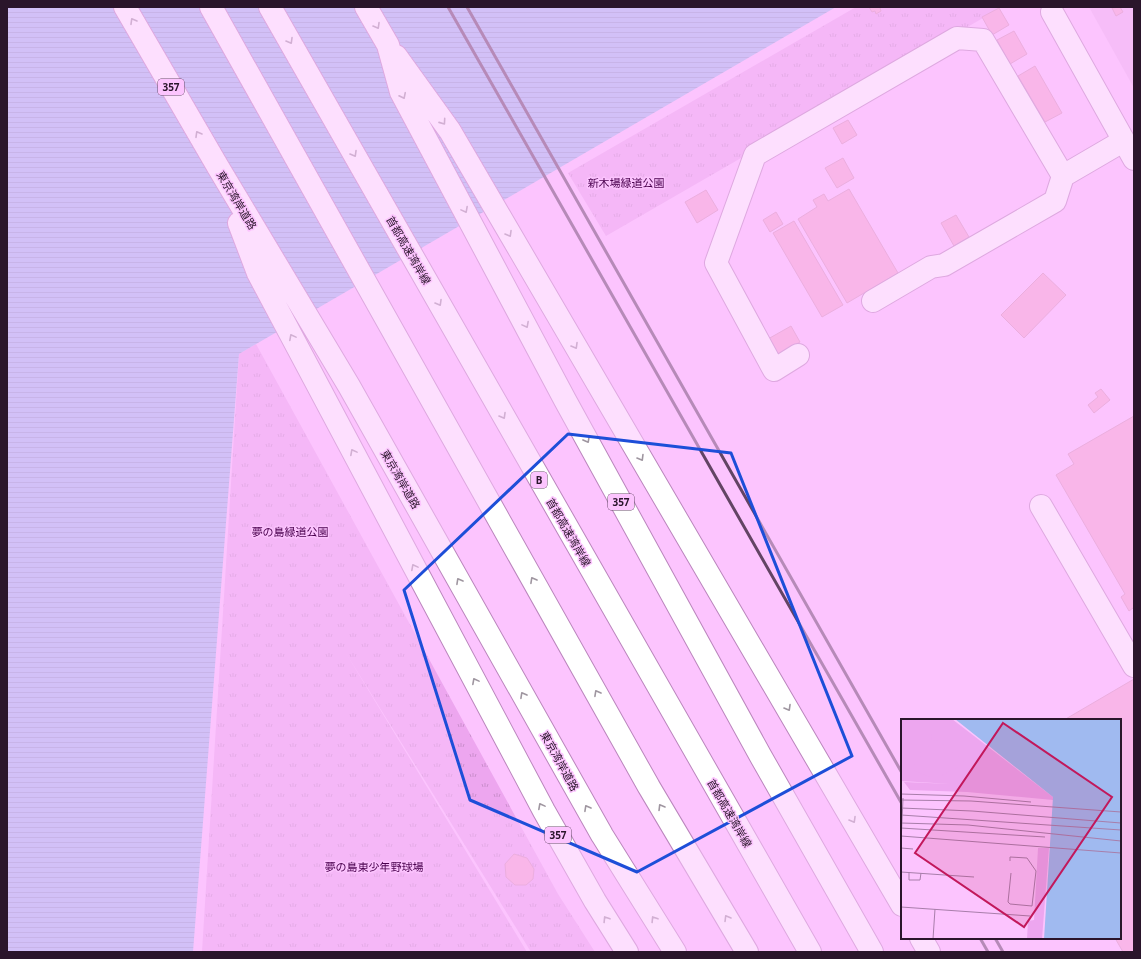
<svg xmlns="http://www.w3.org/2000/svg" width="1141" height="959" font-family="'Noto Sans','Noto Sans JP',sans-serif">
<defs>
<pattern id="park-tufts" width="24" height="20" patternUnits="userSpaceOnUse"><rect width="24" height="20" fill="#eda6ef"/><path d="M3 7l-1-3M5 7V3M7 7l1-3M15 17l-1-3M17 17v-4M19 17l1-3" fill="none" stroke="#cb8ecd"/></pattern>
<pattern id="water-rules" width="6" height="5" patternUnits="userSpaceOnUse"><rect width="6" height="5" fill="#a0baf0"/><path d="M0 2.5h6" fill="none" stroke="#8a9fce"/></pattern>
</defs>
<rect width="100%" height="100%" fill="#fcc4fe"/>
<path fill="#efb3f1" d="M1089,7h45v81z"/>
<path fill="url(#park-tufts)" d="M856,7h146l-396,229 -38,-63z
M256,344l302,550 37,58h-64l-187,-302 183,302h-325l37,-598z"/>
<path fill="url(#water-rules)" d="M7,7h829l-597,347 -46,598h-186z"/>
<path fill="#f5a4d1" stroke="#d892b9" d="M869,7h13l-2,1 1,3 -5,3 -1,-3 -3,1z
M1120,7l3,5 -7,4 -4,-8z
M999,8l10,17 -17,10 -10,-18z
M1014,31l13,23 -17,10 -13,-24z
M1035,66l27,47 -17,9 -27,-46z
M848,120l9,15 -15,9 -9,-16z
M843,158l11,20 -17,10 -12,-20z
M849,189l49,84 -51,30 -49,-84 19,-12 -4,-7 11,-6 4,7z
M706,190l12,20 -21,13 -12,-21z
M776,212l7,12 -13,8 -7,-12z
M956,215l13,22 -15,9 -13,-23z
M794,221l49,84 -21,12 -49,-84z
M1043,273l23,22 -42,43 -23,-23z
M791,326l9,16 -23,13 -9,-16z
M1101,389l9,11 -16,13 -6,-8 10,-8 -3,-4z
M1134,416v194l-1,-2 -4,3 -8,-14 4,-3 -69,-119 18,-11 -6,-10z
M1134,679v273h-11l-8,-14h5v-218h-56z
M514,854l13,4 7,11 -1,10 -7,6h-11l-9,-8 -1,-13z"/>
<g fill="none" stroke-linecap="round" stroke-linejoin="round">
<defs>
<path id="minor" d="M1052,12l82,147
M1063,176l60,-35
M798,355l-24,15 -58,-107 39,-108 202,-117 26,2 80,136 -8,25 -111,64 -13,2 -58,34
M1041,506l93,160"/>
<path id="highway" d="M125,7l93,160 131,219 253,449 73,117
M211,7l438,780 98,165
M270,7l540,945
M366,7l22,38 13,47 164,308 195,355 112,197
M396,56l54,75 452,774
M239,223l19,50 286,538 51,90 32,51
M921,938l8,14"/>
</defs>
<use href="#minor" stroke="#bb86bd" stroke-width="24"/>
<use href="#highway" stroke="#bb86bd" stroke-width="24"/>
<use href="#minor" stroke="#fff" stroke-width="22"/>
<use href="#highway" stroke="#fff" stroke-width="22"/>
<path stroke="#634464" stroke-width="3" d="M448,7l454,797
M467,7l435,766
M980,938l8,14
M995,938l8,14"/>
</g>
<defs><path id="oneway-chevron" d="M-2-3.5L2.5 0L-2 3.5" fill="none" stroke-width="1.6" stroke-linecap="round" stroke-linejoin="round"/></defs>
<g stroke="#9f96a0">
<use href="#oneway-chevron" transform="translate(133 21) rotate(-120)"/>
<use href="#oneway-chevron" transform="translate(377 26) rotate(60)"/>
<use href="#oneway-chevron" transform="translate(290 41) rotate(60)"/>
<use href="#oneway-chevron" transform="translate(403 96) rotate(64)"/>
<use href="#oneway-chevron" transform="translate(443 122) rotate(55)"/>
<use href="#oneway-chevron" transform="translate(198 134) rotate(-120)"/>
<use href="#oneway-chevron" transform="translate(354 154) rotate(60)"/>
<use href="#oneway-chevron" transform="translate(465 210) rotate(62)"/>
<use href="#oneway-chevron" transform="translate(509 234) rotate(60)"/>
<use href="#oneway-chevron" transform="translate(439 303) rotate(60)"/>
<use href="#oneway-chevron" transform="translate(526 325) rotate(62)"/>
<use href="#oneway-chevron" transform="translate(292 337) rotate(-118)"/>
<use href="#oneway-chevron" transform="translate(575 346) rotate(60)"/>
<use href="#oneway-chevron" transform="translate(503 416) rotate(60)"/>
<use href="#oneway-chevron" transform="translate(587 440) rotate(61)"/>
<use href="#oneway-chevron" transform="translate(353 452) rotate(-118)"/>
<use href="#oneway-chevron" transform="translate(641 458) rotate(59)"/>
<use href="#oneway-chevron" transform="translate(414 567) rotate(-118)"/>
<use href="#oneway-chevron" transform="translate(533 580) rotate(-119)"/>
<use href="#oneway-chevron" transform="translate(459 581) rotate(-119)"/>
<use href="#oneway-chevron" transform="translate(475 681) rotate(-118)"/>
<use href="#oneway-chevron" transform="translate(597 693) rotate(-119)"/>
<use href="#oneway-chevron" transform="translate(523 695) rotate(-119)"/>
<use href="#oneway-chevron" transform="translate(788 708) rotate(60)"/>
<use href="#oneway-chevron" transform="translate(541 806) rotate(-118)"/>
<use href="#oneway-chevron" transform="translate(661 807) rotate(-121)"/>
<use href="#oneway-chevron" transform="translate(587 808) rotate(-119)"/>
<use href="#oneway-chevron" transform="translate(853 820) rotate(60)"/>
<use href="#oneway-chevron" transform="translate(727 918) rotate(-121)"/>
<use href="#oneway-chevron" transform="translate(606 919) rotate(-122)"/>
<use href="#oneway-chevron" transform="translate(654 919) rotate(-122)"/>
</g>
<path d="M0 0H1141V959H0ZM568,434l163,19 121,303 -215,116 -167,-72 -66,-210z" fill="#fcc4fe" fill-opacity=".55" fill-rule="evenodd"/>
<path fill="none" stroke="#1d4ed8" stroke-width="3" stroke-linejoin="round" d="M568,434l163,19 121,303 -215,116 -167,-72 -66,-210z"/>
<g text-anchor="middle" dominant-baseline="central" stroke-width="3" stroke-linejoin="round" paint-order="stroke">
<g fill="#fcc4fe" stroke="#694a6a" stroke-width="1">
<rect x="158" y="79" width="26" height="16" rx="3"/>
<rect x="531" y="472" width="16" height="16" rx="3"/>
<rect x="608" y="494" width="26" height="16" rx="3"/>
<rect x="545" y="827" width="26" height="16" rx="3"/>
</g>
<g font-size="10" font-weight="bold" fill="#2a152b">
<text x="171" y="87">357</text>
<text x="539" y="480">B</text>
<text x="621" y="502">357</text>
<text x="558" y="835">357</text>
</g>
<g font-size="11" fill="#4a004e" stroke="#fcc4fe">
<text x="626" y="182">新木場緑道公園</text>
<text x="290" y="531">夢の島緑道公園</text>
<text x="374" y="866">夢の島東少年野球場</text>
</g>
<g font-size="11" fill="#2a152b" stroke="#fcc4fe">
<text transform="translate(237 200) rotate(59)">東京湾岸道路</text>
<text transform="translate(409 250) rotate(60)">首都高速湾岸線</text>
<text transform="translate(401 479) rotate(60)">東京湾岸道路</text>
<text transform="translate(569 532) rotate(60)">首都高速湾岸線</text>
<text transform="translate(560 761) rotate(61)">東京湾岸道路</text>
<text transform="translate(730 813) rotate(60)">首都高速湾岸線</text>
</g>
</g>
<g transform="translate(901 719)">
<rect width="220" height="220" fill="#fcc4fe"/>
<path d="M0,0h51l101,78v3l-86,-8 -57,-2 -6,-8 47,2 -50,-3zM137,129h11l-7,91h-15l1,-18 6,-1z" fill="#eda6ef"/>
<path d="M0,0h12l18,15 1,5 -22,26 -9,-8zM37,21l26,21 -4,5 -21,11h-9l-15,-6 -3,-4 21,-26z" fill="#eda6ef"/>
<path d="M54,0h166v220h-77l9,-142z" fill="#a0baf0"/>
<path fill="none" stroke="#a87eaa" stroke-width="1" d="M0,75l63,2 67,6M0,81l70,1 150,11M0,89l71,3 149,12M0,96l220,15M0,104l67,2 153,16M0,109l144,9M0,117l220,17M0,124l2,-45M0,129l12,1M109,142v-4l17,1 9,13 -4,35 -22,-2 -2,-2 3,-29M0,153l73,5M8,153v8h11l1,-7M0,188l129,9M32,220l2,-30"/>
<path fill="#c2185b" fill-opacity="0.15" stroke="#c2185b" stroke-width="2" d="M102,4l109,74 -88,130 -109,-74z"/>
<rect width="220" height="220" fill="none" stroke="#2a152b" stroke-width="2"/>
</g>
<rect width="1141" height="959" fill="none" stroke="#2a152b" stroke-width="16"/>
</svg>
